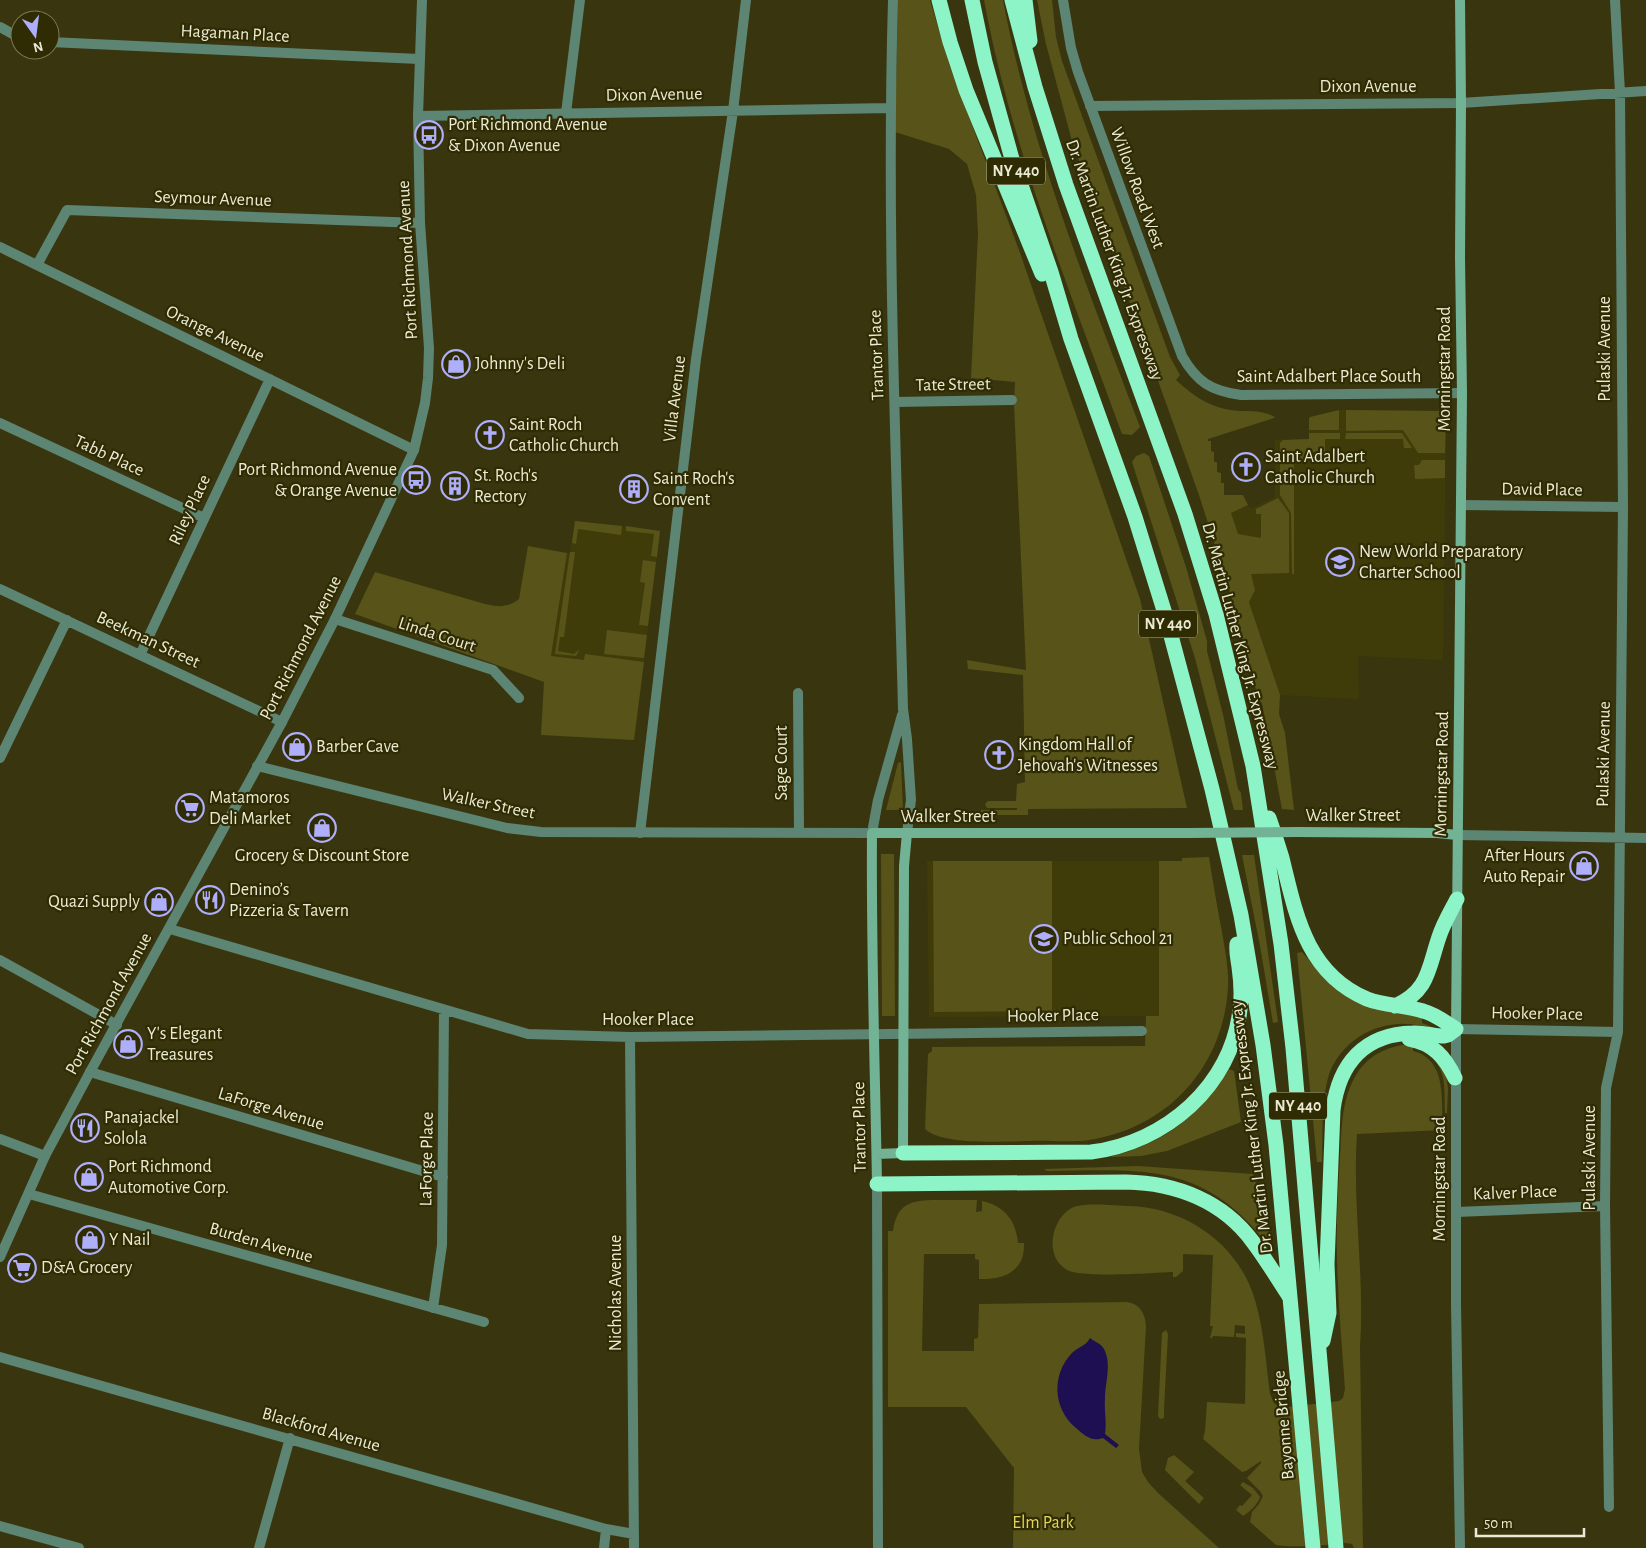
<svg xmlns="http://www.w3.org/2000/svg" width="1646" height="1548" font-family="'Alegreya Sans',sans-serif">
<rect width="100%" height="100%" fill="#39360f"/>
<path fill="#403c0a" d="M1339,410l103,1 4,3 -3,246 -83,-4 -2,1 1,42 -79,-4 -57,-173 8,-9 17,-8 2,4 25,-12v-57l34,-1v-20l1,-2z
M575,521l85,10 -26,209 -93,-5 10,-79 16,-103h3z
M927,861h232v155l-230,1z"/>
<path fill="#585318" d="M898,0h32l19,64 70,186 121,349 47,209 -159,1v6h-47v-5h36v-2h-30l-2,-4 3,-3h28l1,-17 8,-2 -2,-107 -55,-6 -1,-9 59,10 -12,-266 1,-22 -44,-4 7,-144 -2,-39 -9,-31 -18,-15 -54,-17z
M984,0h19c28,148 84,287 137,427l-8,8 -10,-1c-52,-143 -110,-284 -138,-434z
M1037,0h15l4,37 6,24 108,296 10,18 -4,5c20,18 36,29 63,31 13,0 25,0 36,6l-1,1 -66,21v2h3v10l3,1v10h3v10l4,1v10h3v12h19l5,10 -17,8 7,21 23,4v-24h-5v-5l22,-11 11,15v60l-38,1 4,16 -6,12 31,93 -1,19 6,19 9,77 -12,-1 -20,-106 -3,-2 -29,-109 -31,-97 -127,-354 -26,-97z
M1339,410v20h-30v-11l1,-2z
M1346,410l98,1 2,3 -1,39h-27l-15,-23 -57,1z
M1309,433h31v6h-15v13h-16v7l-15,1v115l-2,-2 -1,-60 -11,-18v-52l3,-3 26,-1z
M1346,433h56l10,15h-8l-1,-9h-58z
M1144,453l5,3 37,111 21,74v10l17,68 14,70 3,4 2,17h-9l-39,-152 -63,-196 4,-6z
M1422,460h23v18l-30,1 -1,-14h5z
M575,521l47,5 -1,9 -43,-6 -2,15 -4,-1z
M626,526l34,5 -3,26 -6,-1 3,-22 -28,-3z
M528,546l39,7 -16,103 33,4 1,-6 59,8 -10,78 -93,-5 3,-53 -189,-68 20,-42 110,32c13,3 23,4 34,-5z
M570,552h5l-11,85h-4l-2,14 16,3 6,-5 -4,7 -21,-2z
M643,560l13,2 -8,64 -9,-1 6,-42 -5,-1z
M607,630l40,5 -3,23 -40,-4z
M901,762l2,48h-17l12,-47z
M881,854h13l1,162h-13z
M1242,855h12l24,167 -5,1 -13,-77z
M1209,857c4,25 8,50 13,75 3,18 7,37 6,56 -5,79 -60,140 -139,152 -19,3 -41,0 -60,1 -25,0 -86,5 -104,-12l3,-75 4,-3v-4l213,-1 1,-30h13v-155h23v-3z
M933,861h119v150l-118,1z
M1302,952l20,23 100,42v6l12,5c-12,-2 -23,-5 -35,-4 -33,1 -65,25 -72,58 -6,25 -4,54 -5,80h-5l-20,-209z
M1410,1044l20,6 16,25 2,13 -1,25h-2c-1,-32 3,-53 -32,-66v4c35,9 28,51 30,79l-86,4c-5,71 8,142 3,213l3,201h-9l-2,-4 -6,-1c-20,2 -52,5 -70,2l-26,-23 2,-10 7,-8 4,-8 -3,-5 -13,-13 14,-15v-2l-15,10 -4,1 -39,-33 2,-8 2,-29 38,2 1,-66 -10,-1v-4l9,1v-8l-10,-1 -1,12 -21,-1 -1,2h-2l3,-12h-3l3,-71 -30,-1v17l-7,6h-3v-5c-21,1 -90,6 -106,-2 -23,-13 -16,-49 3,-61 12,-8 45,-3 60,-3 57,2 109,39 125,94 9,30 11,63 15,94l4,9 6,5 59,-7 4,-3 2,-9c-3,-43 -7,-86 -8,-129 -1,-35 1,-69 3,-103 2,-29 1,-60 18,-85 12,-18 31,-26 52,-28z
M1229,1069l5,2 7,51 -74,29 -26,5 -31,1c56,-15 87,-39 119,-88z
M1138,1166l115,8 12,37 5,28 -5,2c-64,-80 -125,-71 -218,-70l-3,-2z
M977,1200l-1,12 6,-1v-10c23,5 34,20 36,42h6c1,29 -21,37 -45,36v-19l-4,-1v-5h-51l-2,97h52v-12l4,-1 1,-34 148,-2c13,2 18,11 19,24l-7,123 3,23 6,10 10,11 61,55h-206l1,-80 -48,-61h-78v-176h5c4,-31 23,-31 48,-31 12,0 24,0 36,0z
M1166,1330l2,4 -4,75v9l-4,1 -2,-3 4,-83z
M1174,1455l20,17 -9,9 19,17 -5,6 -34,-34 3,-12z
M1243,1482l10,6 7,9c-2,7 -10,15 -17,19l-7,-6 4,-5 2,1 10,-11 -12,-10z"/>
<path fill="#1e0e52" d="M1090,1338c3,3 11,5 14,11 8,16 1,33 1,50 -1,12 2,23 0,35l14,11 -3,3 -13,-10c-11,4 -18,-2 -27,-10 -23,-19 -25,-53 -4,-75 6,-6 14,-7 18,-15z"/>
<g fill="none" stroke-linecap="round" stroke-linejoin="round">
<path stroke="#5d8573" stroke-width="10" d="M893,0c-7,236 4,473 10,709l4,30 4,61 -4,33
M1063,0l8,48 7,24 104,284c15,26 29,35 59,39l221,-2
M0,27l20,11
M50,42l369,17
M1090,106l371,-3 185,-12
M566,113l14,-113
M418,116l472,-8
M0,247l414,203
M37,265l30,-55 353,13
M895,402l117,-2
M0,423l204,95
M1461,505l162,2
M0,589l282,133
M335,619l158,51 26,28
M140,655l130,-276
M798,693l1,139
M0,758l67,-138
M640,833l56,-474 37,-248 13,-111
M872,833l6,-33 24,-85
M1457,835l189,3
M170,929l358,105 102,3 512,-6
M0,960l117,65
M1456,1029l162,3
M630,1037l4,511
M90,1072l353,105
M0,1139l45,17
M877,1184l1,364
M29,1194l455,128
M1456,1212l149,-6
M433,1308l9,-63 2,-235
M0,1357l606,172 28,5
M1609,1507l-4,-301 1,-118 12,-56 5,-525 -3,-414 -5,-93
M0,1526l79,22
M259,1548l31,-110
M604,1548l2,-19"/>
<path stroke="#5d8573" stroke-width="10" d="M257,766l250,62 34,4 331,1
M1456,1029v275l4,244
M0,1257l45,-101 45,-84 192,-350 53,-103 79,-169 11,-47 3,-25 1,-30 -9,-125 -2,-107 4,-116"/>
<path stroke="#72b295" stroke-width="10" d="M1298,832l139,1 20,2
M1456,1029l6,-636 -2,-135 1,-155 -1,-103
M877,1154l26,-1 1,-287 3,-33
M877,1184c-2,-117 -6,-234 -5,-351h316"/>
<path stroke="#8df4c8" stroke-width="15" d="M939,0l11,42 16,48 76,184
M972,0l13,62 27,97 39,113 20,67 64,178 31,100 46,172 29,126 22,130 13,100 37,403
M1012,0l23,87 31,98 119,329 31,100 37,152 28,178 12,104 43,500
M1025,0l5,41
M1269,818c5,14 9,27 13,40 14,57 24,115 85,141 18,7 37,6 56,12 12,3 22,11 33,18l-8,6 -4,1c-11,0 -21,-4 -31,-3 -49,1 -74,31 -80,77l-6,154 2,49 -6,28
M1395,1006c34,-15 33,-37 44,-69 4,-13 12,-26 18,-38
M1409,1039c24,4 36,18 46,39
M903,1153l188,-1c74,-9 141,-66 149,-143 2,-14 1,-28 -1,-42 -1,-8 -3,-15 -2,-23
M877,1184l249,-2c50,1 97,19 127,60 13,17 24,36 36,54"/>
<path stroke="#72b295" stroke-width="10" d="M1188,833l110,-1"/>
</g>
<defs>
<symbol id="bus-ring" viewBox="-11 -11 22 22"><circle r="9.5" fill="#2f2c03" stroke="#afaefa" stroke-width="1.5"/><path d="M-5-6H5V4H4V6H2V4H-2V6H-4V4H-5ZM-3.5-4V0h7V-4ZM-3.5 1.2v1.5H-2V1.2ZM2 1.2v1.5H3.5V1.2Z" fill="#afaefa"/></symbol>
<symbol id="shop-ring" viewBox="-11 -11 22 22"><circle r="9.5" fill="#2f2c03" stroke="#afaefa" stroke-width="1.5"/><path d="M-5-2.5h2.3a2.7 3.5 0 0 1 5.4 0H5L5.5 6h-11ZM-1.5-2.5h3a1.5 2.3 0 0 0-3 0Z" fill="#afaefa"/></symbol>
<symbol id="church-ring" viewBox="-11 -11 22 22"><circle r="9.5" fill="#2f2c03" stroke="#afaefa" stroke-width="1.5"/><path d="M-1.2-6h2.4v3.5h3.3v2.4h-3.3V6h-2.4V-.1h-3.3v-2.4h3.3Z" fill="#afaefa"/></symbol>
<symbol id="building-ring" viewBox="-11 -11 22 22"><circle r="9.5" fill="#2f2c03" stroke="#afaefa" stroke-width="1.5"/><path d="M-4-6H4V6H1V3H-1V6H-4ZM-2.5-4.3h1.7v1.8h-1.7ZM.8-4.3h1.7v1.8H.8ZM-2.5-1h1.7V.8h-1.7ZM.8-1h1.7V.8H.8Z" fill="#afaefa"/></symbol>
<symbol id="school-ring" viewBox="-11 -11 22 22"><circle r="9.5" fill="#2f2c03" stroke="#afaefa" stroke-width="1.5"/><path d="M0-5L7-2L0 1L-7-2ZM-4 1L0 2.5L4 1V4Q0 6-4 4Z" fill="#afaefa"/></symbol>
<symbol id="supermarket-ring" viewBox="-11 -11 22 22"><circle r="9.5" fill="#2f2c03" stroke="#afaefa" stroke-width="1.5"/><path d="M-6-5.5h2.5l.6 2H6L4.5 2H-2.5L-4.4-4H-6ZM-1.5 3.2a1.3 1.3 0 1 0 .1 0ZM3 3.2a1.3 1.3 0 1 0 .1 0Z" fill="#afaefa"/></symbol>
<symbol id="restaurant-ring" viewBox="-11 -11 22 22"><circle r="9.5" fill="#2f2c03" stroke="#afaefa" stroke-width="1.5"/><path d="M-5-6h1v4h1v-4h1v4h1v-4h1v5L-1.5 .5V6h-2V.5L-5-1ZM5-6V6H3V1.5H1.5Q1.5-4 5-6Z" fill="#afaefa"/></symbol>
</defs>
<g fill-rule="evenodd">
<use href="#bus-ring" x="413" y="119" width="32" height="32"/>
<use href="#shop-ring" x="440" y="348" width="32" height="32"/>
<use href="#church-ring" x="474" y="419" width="32" height="32"/>
<use href="#church-ring" x="1230" y="451" width="32" height="32"/>
<use href="#bus-ring" x="400" y="464" width="32" height="32"/>
<use href="#building-ring" x="439" y="470" width="32" height="32"/>
<use href="#building-ring" x="618" y="473" width="32" height="32"/>
<use href="#school-ring" x="1324" y="546" width="32" height="32"/>
<use href="#shop-ring" x="281" y="731" width="32" height="32"/>
<use href="#church-ring" x="983" y="739" width="32" height="32"/>
<use href="#supermarket-ring" x="174" y="792" width="32" height="32"/>
<use href="#shop-ring" x="306" y="812" width="32" height="32"/>
<use href="#shop-ring" x="1568" y="850" width="32" height="32"/>
<use href="#restaurant-ring" x="194" y="884" width="32" height="32"/>
<use href="#shop-ring" x="143" y="886" width="32" height="32"/>
<use href="#school-ring" x="1028" y="923" width="32" height="32"/>
<use href="#shop-ring" x="112" y="1028" width="32" height="32"/>
<use href="#restaurant-ring" x="69" y="1112" width="32" height="32"/>
<use href="#shop-ring" x="73" y="1161" width="32" height="32"/>
<use href="#shop-ring" x="74" y="1224" width="32" height="32"/>
<use href="#supermarket-ring" x="6" y="1252" width="32" height="32"/>
</g>
<g text-anchor="middle" dominant-baseline="central" stroke-width="4.5" stroke-linejoin="round" paint-order="stroke">
<g fill="#2f2c03" stroke="#b3b195" stroke-width="1">
<rect x="987" y="157.5" width="58" height="27" rx="4"/>
<rect x="1139" y="610.5" width="58" height="27" rx="4"/>
<rect x="1269" y="1092.5" width="58" height="27" rx="4"/>
</g>
<g font-size="16" font-weight="bold" fill="#ebead4">
<text x="1016" y="171">NY 440</text>
<text x="1168" y="624">NY 440</text>
<text x="1298" y="1106">NY 440</text>
</g>
<g font-size="18" fill="#ebead4" stroke="#2f2c03">
<text transform="translate(235 34) rotate(3)">Hagaman Place</text>
<text x="1368" y="87">Dixon Avenue</text>
<text transform="translate(654 95) rotate(-1)">Dixon Avenue</text>
<text transform="translate(1137 188) rotate(70)">Willow Road West</text>
<text transform="translate(213 199) rotate(2)">Seymour Avenue</text>
<text transform="translate(408 260) rotate(-93)">Port Richmond Avenue</text>
<text transform="translate(1114 260) rotate(70)">Dr. Martin Luther King Jr. Expressway</text>
<text transform="translate(215 334) rotate(26)">Orange Avenue</text>
<text transform="translate(1605 349) rotate(-90)">Pulaski Avenue</text>
<text transform="translate(877 355) rotate(-92)">Trantor Place</text>
<text transform="translate(1445 369) rotate(-90)">Morningstar Road</text>
<text x="1329" y="377">Saint Adalbert Place South</text>
<text transform="translate(953 385) rotate(-1)">Tate Street</text>
<text transform="translate(675 399) rotate(-83)">Villa Avenue</text>
<text transform="translate(109 456) rotate(25)">Tabb Place</text>
<text transform="translate(1542 490) rotate(1)">David Place</text>
<text transform="translate(190 510) rotate(-65)">Riley Place</text>
<text transform="translate(437 635) rotate(18)">Linda Court</text>
<text transform="translate(148 640) rotate(25)">Beekman Street</text>
<text transform="translate(1240 646) rotate(75)">Dr. Martin Luther King Jr. Expressway</text>
<text transform="translate(301 648) rotate(-63)">Port Richmond Avenue</text>
<text transform="translate(1604 754) rotate(-89)">Pulaski Avenue</text>
<text transform="translate(782 763) rotate(-90)">Sage Court</text>
<text transform="translate(1442 774) rotate(-89)">Morningstar Road</text>
<text transform="translate(488 804) rotate(12)">Walker Street</text>
<text x="1353" y="816">Walker Street</text>
<text x="948" y="817">Walker Street</text>
<text transform="translate(109 1004) rotate(-61)">Port Richmond Avenue</text>
<text transform="translate(1537 1014) rotate(1)">Hooker Place</text>
<text transform="translate(1053 1016) rotate(-1)">Hooker Place</text>
<text x="648" y="1020">Hooker Place</text>
<text transform="translate(271 1109) rotate(17)">LaForge Avenue</text>
<text transform="translate(860 1127) rotate(-91)">Trantor Place</text>
<text transform="translate(1252 1127) rotate(-97)">Dr. Martin Luther King Jr. Expressway</text>
<text transform="translate(1590 1158) rotate(-90)">Pulaski Avenue</text>
<text transform="translate(427 1159) rotate(-89)">LaForge Place</text>
<text transform="translate(1440 1179) rotate(-90)">Morningstar Road</text>
<text transform="translate(1515 1193) rotate(-2)">Kalver Place</text>
<text transform="translate(261 1243) rotate(16)">Burden Avenue</text>
<text transform="translate(616 1293) rotate(-90)">Nicholas Avenue</text>
<text transform="translate(1284 1425) rotate(-95)">Bayonne Bridge</text>
<text transform="translate(321 1430) rotate(16)">Blackford Avenue</text>
</g>
<g font-size="18" fill="#ebead4" stroke="#2f2c03" text-anchor="start">
<text x="448" y="125">Port Richmond Avenue<tspan x="448" dy="21">&amp; Dixon Avenue</tspan></text>
<text x="475" y="364">Johnny's Deli</text>
<text x="509" y="425">Saint Roch<tspan x="509" dy="21">Catholic Church</tspan></text>
<text x="1265" y="457">Saint Adalbert<tspan x="1265" dy="21">Catholic Church</tspan></text>
<text x="397" y="470" text-anchor="end">Port Richmond Avenue<tspan x="397" dy="21">&amp; Orange Avenue</tspan></text>
<text x="474" y="476">St. Roch's<tspan x="474" dy="21">Rectory</tspan></text>
<text x="653" y="479">Saint Roch's<tspan x="653" dy="21">Convent</tspan></text>
<text x="1359" y="552">New World Preparatory<tspan x="1359" dy="21">Charter School</tspan></text>
<text x="1018" y="745">Kingdom Hall of<tspan x="1018" dy="21">Jehovah's Witnesses</tspan></text>
<text x="316" y="747">Barber Cave</text>
<text x="209" y="798">Matamoros<tspan x="209" dy="21">Deli Market</tspan></text>
<text x="322" y="856" text-anchor="middle">Grocery &amp; Discount Store</text>
<text x="1565" y="856" text-anchor="end">After Hours<tspan x="1565" dy="21">Auto Repair</tspan></text>
<text x="229" y="890">Denino’s<tspan x="229" dy="21">Pizzeria &amp; Tavern</tspan></text>
<text x="140" y="902" text-anchor="end">Quazi Supply</text>
<text x="1063" y="939">Public School 21</text>
<text x="147" y="1034">Y's Elegant<tspan x="147" dy="21">Treasures</tspan></text>
<text x="104" y="1118">Panajackel<tspan x="104" dy="21">Solola</tspan></text>
<text x="108" y="1167">Port Richmond<tspan x="108" dy="21">Automotive Corp.</tspan></text>
<text x="109" y="1240">Y Nail</text>
<text x="41" y="1268">D&amp;A Grocery</text>
</g>
<g font-size="18" fill="#e0d659" stroke="#2f2c03">
<text x="1043" y="1523">Elm Park</text>
</g>
</g>
<g transform="translate(35 35) rotate(166)"><circle r="24" fill="#2f2c03" stroke="#7a7857"/>
<path d="M0-4L9 19L0 12L-9 19Z" fill="#afaefa"/>
<text y="-8" font-size="14" font-weight="bold" text-anchor="middle" fill="#ebead4">N</text>
</g>
<path d="M1476 1528v8h108v-8" fill="none" stroke="#ebead4" stroke-width="2.5"/>
<text x="1484" y="1528" font-size="15" fill="#ebead4" stroke="#2f2c03" stroke-width="4" paint-order="stroke">50 m</text>
</svg>
